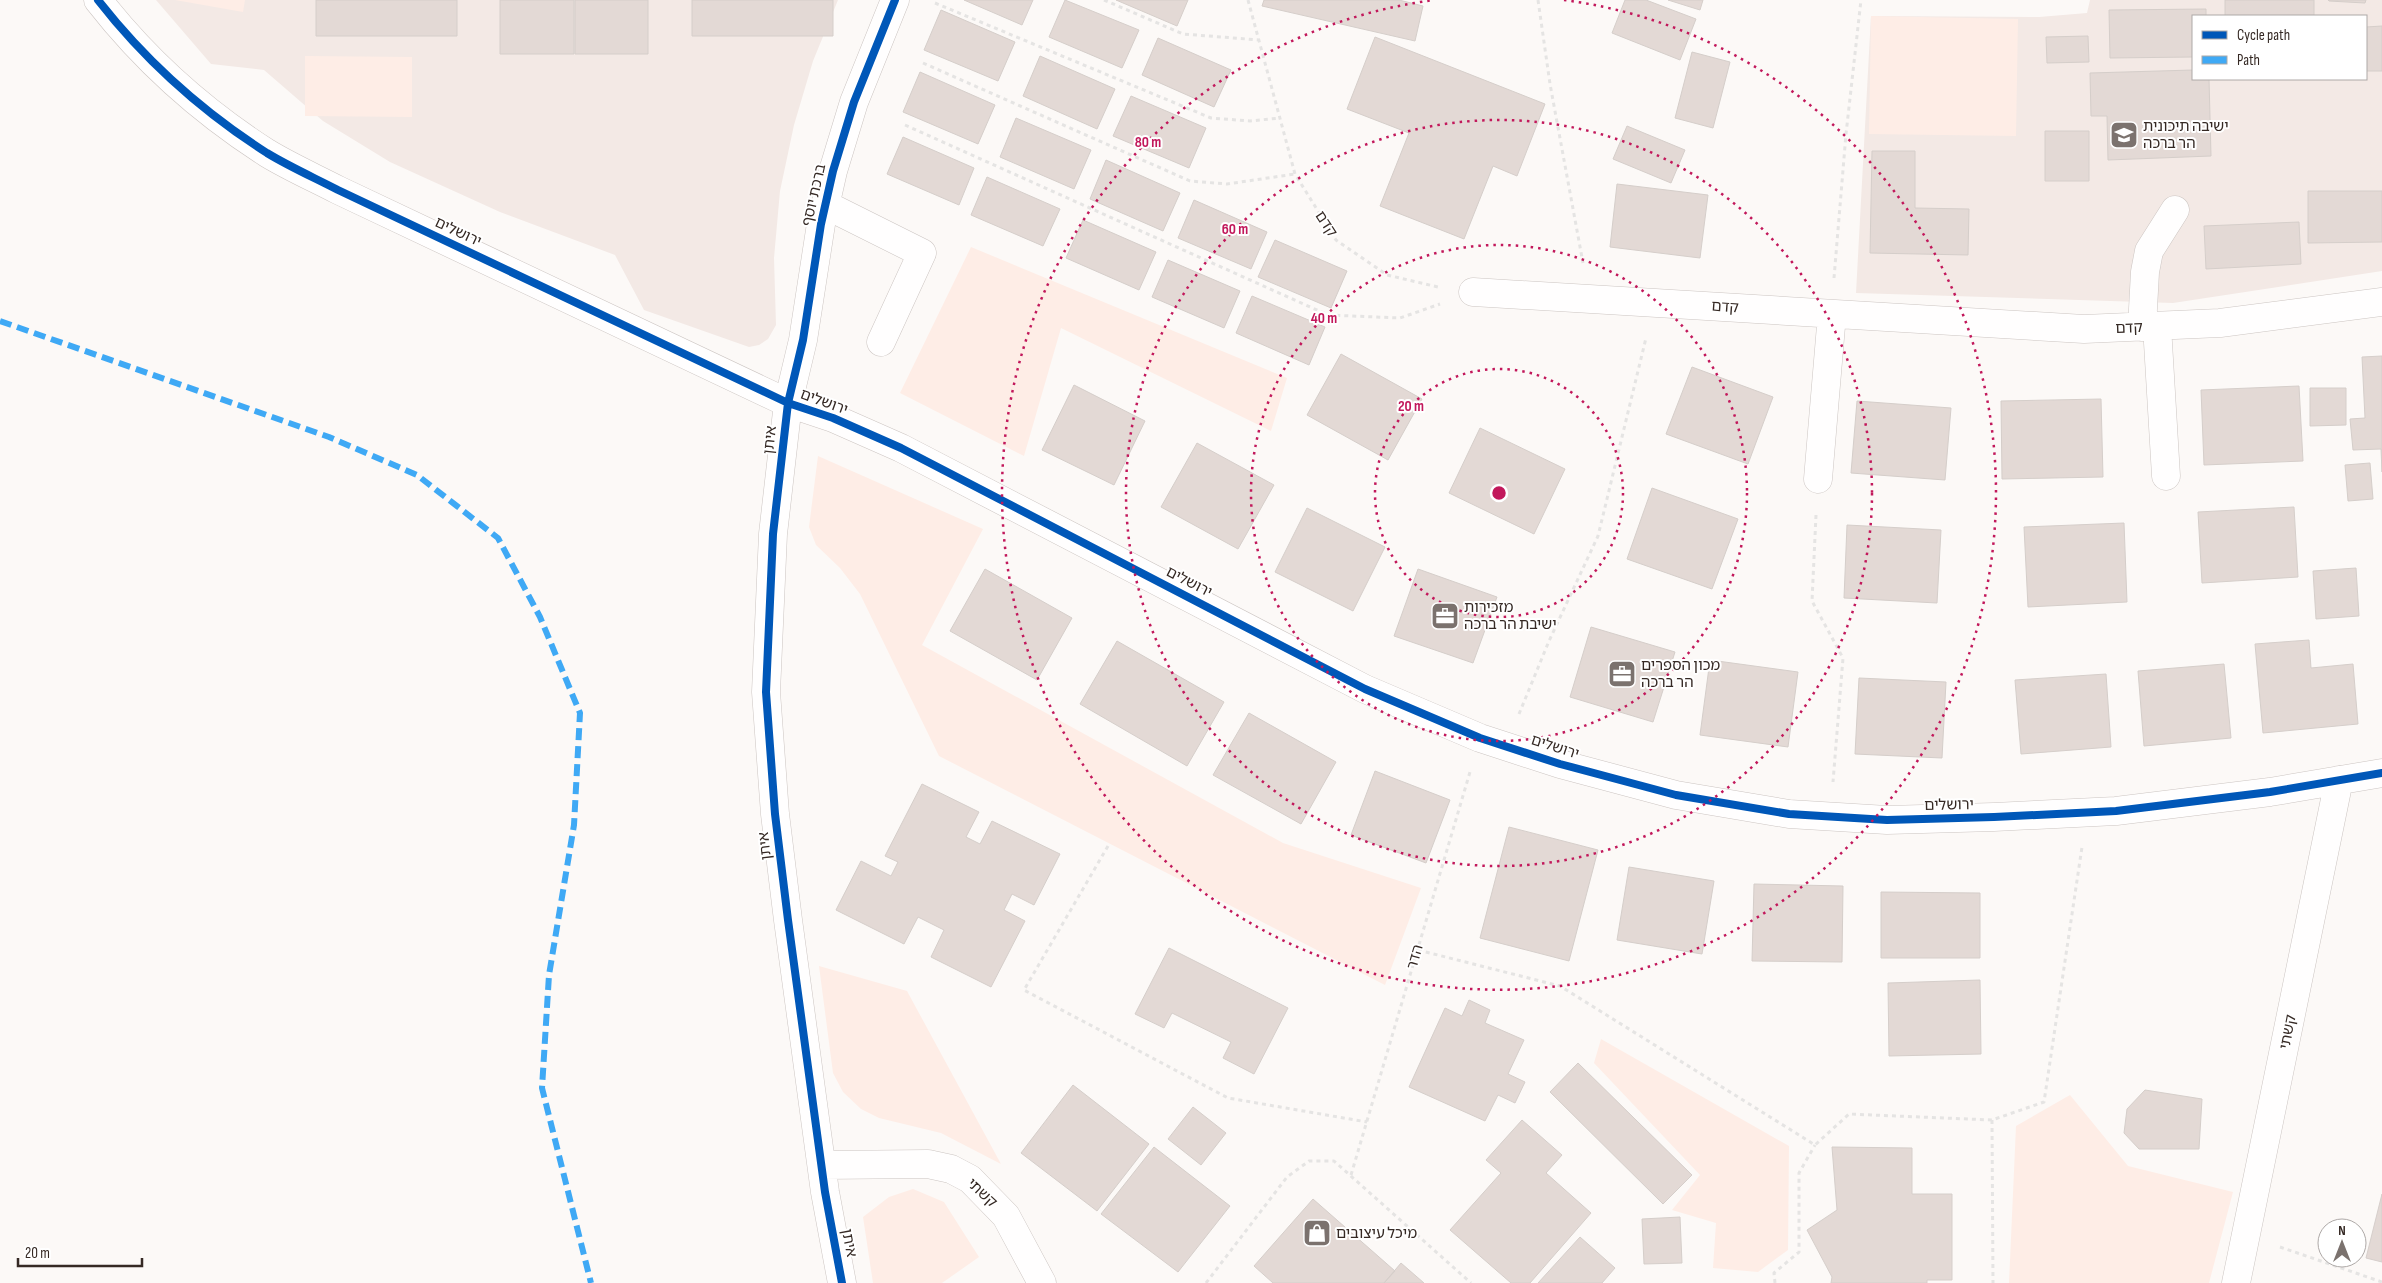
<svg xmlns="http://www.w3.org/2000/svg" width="2382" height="1283" font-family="'Sofia Sans Condensed','Noto Sans Hebrew',sans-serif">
<rect width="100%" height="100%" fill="#fcf9f7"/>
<path fill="#f3e9e5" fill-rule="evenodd" d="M156,0h682l-25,61 -19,64 -14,66 -6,67 2,67 -8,14 -9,6 -10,2 -105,-37 -29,-55 -115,-43 -110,-50 -67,-41 -59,-51 -53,-6z
M2090,0h292v271l-209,32 -317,-10 15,-277 168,1 48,-4zM2193,16h173v63h-173z"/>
<path fill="#feede6" d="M175,0h70l-2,12z
M1871,16l147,3 -2,117 -147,-2z
M305,56l107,1v60l-107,-1z
M971,247l316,131 -16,53 -210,-103 -37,128 -124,-63z
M818,456l165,73 -61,116 361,198 138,45 -36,97 -446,-229 -79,-162 -20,-26 -24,-23 -7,-18z
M819,966l88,25 94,173 -60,-31 -62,-15 -18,-9 -18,-17 -10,-19z
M1601,1039l188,107 -1,104 -30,22 -45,-4 3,-45 -44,-13 28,-35 -106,-112z
M2070,1095l58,71 105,26 -24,91h-200l7,-157z
M913,1189l31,13 35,55 -37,26h-69l-10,-66 26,-20z"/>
<path fill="#e3d9d5" stroke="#d5ceca" d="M316,0h141v36h-141z
M500,0h74v54h-74z
M575,0h73v54h-73z
M692,0h141v36h-141z
M964,0h69l-11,25z
M1065,0l74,30 -17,38 -73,-31z
M1116,0h72l-11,26z
M1264,0h135l24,6 -8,35 -153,-35z
M1625,0h21l50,19 -16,41 -68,-27z
M1668,0h35l-3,10z
M2225,0h89v16h-89z
M2328,0h38l-1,3 -36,-2z
M2206,9v7h-13v41l-83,1 -1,-48z
M941,10l74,32 -17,39 -74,-31z
M2382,26v45h-16v-44z
M2088,36l1,26 -42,1 -1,-26z
M1375,37l170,67 -28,72 -24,-10 -29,73 -84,-33 29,-73 -62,-24z
M1158,38l73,32 -17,37 -72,-32z
M1692,52l38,10 -17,66 -38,-10z
M1040,56l75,33 -18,40 -74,-33z
M2193,70v9h16l2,77 -103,4 -1,-44h-16l-1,-43z
M920,72l75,33 -17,39 -75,-32z
M1131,96l75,32 -17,40 -76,-32z
M1016,118l75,32 -17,39 -74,-32z
M1627,126l58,24 -14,33 -58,-24z
M2045,131h44v50h-44z
M903,137l71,31 -15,37 -72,-31z
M1872,151h43v57l54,1 -1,46 -98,-2z
M1106,160l74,33 -17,38 -73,-32z
M987,177l73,32 -17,37 -72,-31z
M1617,184l91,11 -8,63 -90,-11z
M2308,191h74v51l-74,1z
M1194,200l73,32 -16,37 -73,-31z
M1083,220l73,32 -17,38 -73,-32z
M2299,222l2,42 -95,5 -2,-43z
M1275,240l72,31 -16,37 -73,-31z
M1168,260l72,31 -16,37 -72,-31z
M1252,296l73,31 -16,38 -73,-32z
M1341,354l81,45 -34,61 -81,-45z
M2382,356v116l-1,-23 -28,1 -3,-31 15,-1 -3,-61z
M1692,367l81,30 -25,67 -82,-30z
M1074,385l71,36 -31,64 -72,-35z
M2299,386l4,75 -99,4 -3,-75z
M2310,388h36v37l-36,1z
M2101,399l2,78 -101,2 -1,-78z
M1857,401l94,7 -6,72 -94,-7z
M1480,428l85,41 -31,65 -85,-41z
M1197,443l77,42 -36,64 -77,-42z
M2370,463l3,36 -25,2 -3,-36z
M1652,488l86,31 -26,70 -85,-30z
M2294,507l4,70 -96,6 -4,-71z
M1307,508l78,39 -32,64 -78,-39z
M2124,523l3,79 -99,5 -4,-80z
M1847,525l94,5 -4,73 -93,-5z
M2356,568l3,48 -43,3 -3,-48z
M985,569l87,49 -35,62 -87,-49z
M1418,569l79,28 -24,66 -79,-27z
M1591,627l84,25 -22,70 -83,-25z
M2309,640l2,28 42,-4 5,60 -95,9 -8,-89z
M1117,641l107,61 -37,64 -107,-62z
M1710,660l88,12 -10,75 -88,-12z
M2224,664l7,74 -87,8 -6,-75z
M2106,674l5,73 -90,7 -6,-74z
M1859,678l87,4 -4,76 -87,-4z
M1249,713l87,49 -35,62 -88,-49z
M1375,771l75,29 -24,63 -75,-28z
M922,784l57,28 -13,25 14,7 12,-23 68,33 -26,51 -22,-11 -8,16 21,11 -34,66 -60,-30 13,-27 -26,-13 -14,27 -68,-34 25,-49 30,15 7,-14 -13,-6z
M1509,827l89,23 -29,111 -89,-23z
M1629,867l85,14 -12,73 -85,-14z
M1754,884l89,2 -1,76 -90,-1z
M1881,892l99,1v65h-99z
M1169,948l119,60 -34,66 -31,-16 8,-16 -59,-29 -8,15 -29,-14z
M1980,980l1,74 -92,2 -1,-73z
M1469,1000l21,10 -5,13 39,17 -16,34 17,8 -10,21 -17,-8 -13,26 -76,-34 36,-79 17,8z
M1578,1063l114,112 -29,29 -113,-112z
M1073,1085l76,59 -52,67 -76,-58z
M2145,1090l57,9 -3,50h-60l-15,-16 3,-24z
M1193,1107l33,26 -25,32 -33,-26z
M1522,1120l40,35 -16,18 45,40 -61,70h-19l-61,-53 51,-57 -15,-13z
M1154,1147l76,59 -52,66 -77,-58z
M1832,1147l80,1v46h40v86h-25v3h-96l1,-6 -25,-47 30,-20z
M2382,1194v68l-16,-4z
M1313,1199l82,72 -11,12h-111l-19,-17z
M1680,1217l2,46 -38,1 -2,-45z
M1580,1237l35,31 -13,15h-64z
M1401,1263l23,20h-40z"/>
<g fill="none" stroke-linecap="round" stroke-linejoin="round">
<defs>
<path id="minor" d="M98,0c46,59 105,112 169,153 23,14 48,25 71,37l450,213 45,15 68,30 464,241 115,49 80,26 116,31 113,19 98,6 107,-3 122,-6 154,-19 112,-19
M826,205l96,48 -41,89
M1473,292l611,37 136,-6 162,-21
M2157,326l9,150
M2142,327l3,-55 4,-21 26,-41
M1818,479l14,-165
M822,1165l106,-1 23,5 19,10 36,37 36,67
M842,1283l-17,-91 -37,-272 -13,-106 -9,-122 7,-158 15,-131 15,-63 18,-116 12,-53 21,-69 41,-102
M2236,1283l103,-503"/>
</defs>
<use href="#minor" stroke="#ccc5c2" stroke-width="29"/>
<path stroke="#e5e4e3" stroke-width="3" stroke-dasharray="4 4" stroke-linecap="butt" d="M1104,0l79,34 76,6
M1248,0l47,174 41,66 51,35 51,12
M1538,0l12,84 33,179
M935,3l276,115 39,3 30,-3
M923,63l267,118 37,3 68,-10
M905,125l423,190 72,3 40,-14
M1834,278l12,-144 15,-134
M1816,515l-4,86 31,57 -10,124
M1519,714l30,-73 49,-105 48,-198
M1108,846l-84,144 204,108 139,24
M1418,950l142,36 255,159 34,-31 143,6 52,-18 38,-255
M1992,1120l1,163
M1351,1175l119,-403
M2280,1247l102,35
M1206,1283l81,-106 22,-16h25l137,122
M1775,1283l-1,-10 25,-21v-79l16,-28"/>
<use href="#minor" stroke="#fffefe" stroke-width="28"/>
<path stroke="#3fa9f5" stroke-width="6" stroke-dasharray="12 6" stroke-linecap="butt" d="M0,321l329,116 88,38 81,63 42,79 40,96 -6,112 -25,150 -7,113 49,195"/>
<defs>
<path id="cycleway" d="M98,0c46,59 105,112 169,153 23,14 48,25 71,37l450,213 45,15 68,30 464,241 115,49 80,26 116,31 113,19 98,6 107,-3 122,-6 154,-19 112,-19
M842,1283l-17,-91 -37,-272 -13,-106 -9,-122 7,-158 15,-131 15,-63 18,-116 12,-53 21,-69 41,-102"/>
</defs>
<use href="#cycleway" stroke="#fff" stroke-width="11"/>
<use href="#cycleway" stroke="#0057b8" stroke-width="8"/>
</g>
<g fill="none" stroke="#c2185b" stroke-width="2.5" stroke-dasharray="2.5 5">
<circle cx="1499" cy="493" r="124"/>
<circle cx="1499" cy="493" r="248"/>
<circle cx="1499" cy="493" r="373"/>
<path d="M1564 0A497 497 0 1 1 1434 0"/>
</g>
<defs>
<symbol id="school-square" viewBox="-11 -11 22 22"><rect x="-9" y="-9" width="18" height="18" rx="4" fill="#7b726e" stroke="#fff"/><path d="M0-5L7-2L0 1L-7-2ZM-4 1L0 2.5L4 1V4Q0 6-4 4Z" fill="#fff"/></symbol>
<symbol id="office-square" viewBox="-11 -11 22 22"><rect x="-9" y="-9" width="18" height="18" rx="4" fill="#7b726e" stroke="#fff"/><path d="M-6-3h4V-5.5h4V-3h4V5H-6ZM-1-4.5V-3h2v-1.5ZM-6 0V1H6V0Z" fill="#fff"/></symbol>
<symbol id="shop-square" viewBox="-11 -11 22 22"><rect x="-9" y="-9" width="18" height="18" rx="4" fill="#7b726e" stroke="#fff"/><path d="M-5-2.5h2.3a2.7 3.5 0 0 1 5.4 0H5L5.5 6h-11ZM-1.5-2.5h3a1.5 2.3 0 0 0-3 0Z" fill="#fff"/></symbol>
</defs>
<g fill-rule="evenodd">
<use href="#school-square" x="2108" y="119" width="32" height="32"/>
<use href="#office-square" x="1429" y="600" width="32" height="32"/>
<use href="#office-square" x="1606" y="658" width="32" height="32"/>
<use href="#shop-square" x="1301" y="1217" width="32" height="32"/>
</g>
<g text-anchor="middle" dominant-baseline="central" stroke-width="4" stroke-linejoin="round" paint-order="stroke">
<g font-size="15" fill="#352924" stroke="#fff" text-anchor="start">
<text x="2143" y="126">ישיבה תיכונית<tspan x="2143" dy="17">הר ברכה</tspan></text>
<text x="1464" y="607">מזכירות<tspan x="1464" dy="17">ישיבת הר ברכה</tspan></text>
<text x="1641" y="665">מכון הספרים<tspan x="1641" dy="17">הר ברכה</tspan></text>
<text x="1336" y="1233">מיכל עיצובים</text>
</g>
<g font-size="15" fill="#352924" stroke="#fff">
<text transform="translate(814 195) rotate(-77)">ברכת יוסף</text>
<text transform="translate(1326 224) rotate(57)">קדם</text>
<text transform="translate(458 232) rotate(25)">ירושלים</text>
<text transform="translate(1725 307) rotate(4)">קדם</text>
<text transform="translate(2129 328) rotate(-2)">קדם</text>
<text transform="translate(824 402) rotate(20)">ירושלים</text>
<text transform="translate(770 440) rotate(-84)">איתן</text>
<text transform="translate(1189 582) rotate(27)">ירושלים</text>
<text transform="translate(1555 747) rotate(18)">ירושלים</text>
<text transform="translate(1949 805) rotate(-1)">ירושלים</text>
<text transform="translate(765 846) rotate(-97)">איתן</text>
<text transform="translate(1415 957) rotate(-74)">הדר</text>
<text transform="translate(2288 1032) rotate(-79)">קשתי</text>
<text transform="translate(982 1193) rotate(43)">קשתי</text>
<text transform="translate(849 1243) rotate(79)">איתן</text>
</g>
</g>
<circle cx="1499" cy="493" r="8" fill="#c2185b" stroke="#fff" stroke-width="2.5"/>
<g font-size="15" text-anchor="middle" font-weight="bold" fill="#c2185b" stroke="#fff" stroke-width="4" stroke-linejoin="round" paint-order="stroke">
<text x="1148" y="147">80 m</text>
<text x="1235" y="234">60 m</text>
<text x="1324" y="323">40 m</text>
<text x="1411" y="411">20 m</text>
</g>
<rect x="2192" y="15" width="175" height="65" fill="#ffffff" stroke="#aea9a7"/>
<rect x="2202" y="31" width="25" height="8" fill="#0057b8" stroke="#aea9a7"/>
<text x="2237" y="40" font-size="15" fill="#352924">Cycle path</text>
<rect x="2202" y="56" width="25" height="8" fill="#3fa9f5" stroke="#aea9a7"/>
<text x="2237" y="65" font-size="15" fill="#352924">Path</text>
<g transform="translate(2342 1243)"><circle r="24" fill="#ffffff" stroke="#aea9a7"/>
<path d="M0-4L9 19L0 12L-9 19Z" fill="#7b726e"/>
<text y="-8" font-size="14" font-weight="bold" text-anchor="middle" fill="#352924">N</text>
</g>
<path d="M18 1258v8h124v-8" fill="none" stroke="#352924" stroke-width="2.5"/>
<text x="25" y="1258" font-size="15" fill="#352924" stroke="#ffffff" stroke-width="4" paint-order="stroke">20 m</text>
</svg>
